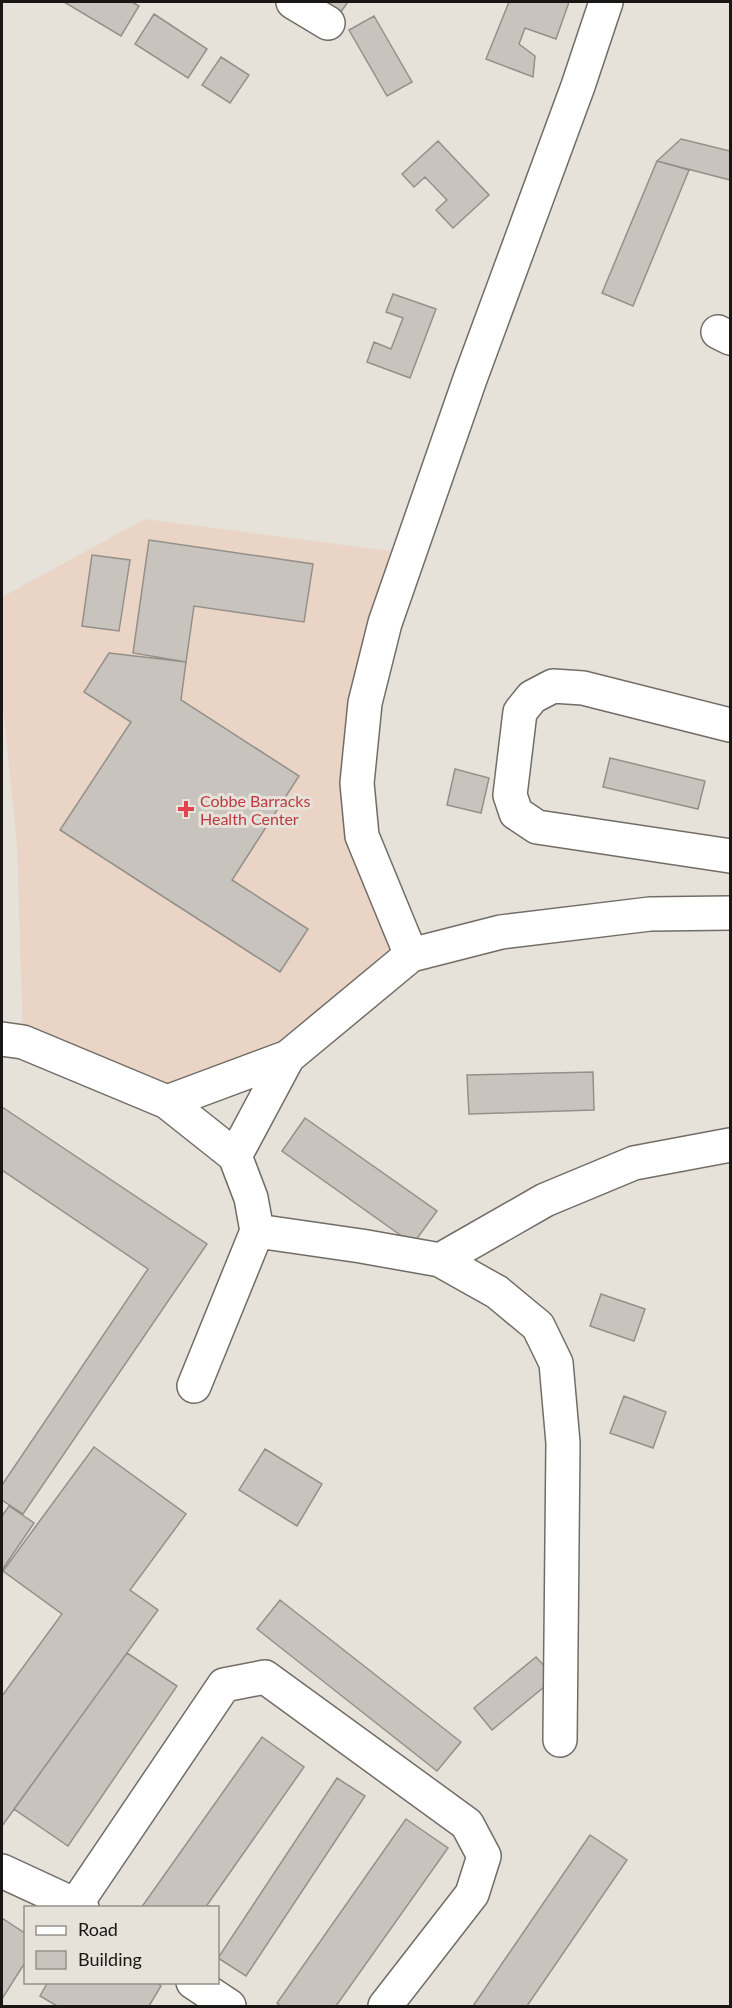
<svg xmlns="http://www.w3.org/2000/svg" width="732" height="2008" font-family="Lato,sans-serif">
<rect width="100%" height="100%" fill="#e6e2da"/>
<path fill="#e9d4c6" d="M145,519l245,32 11,26 -44,206 54,172 -123,102 -121,45 -144,-60 -6,-197 -15,-149v-99z"/>
<path fill="#c8c4bd" stroke="#949089" stroke-width="1.5" d="M64,2h68l7,4 -18,30z
M322,2h26l-8,11z
M509,2h60l-13,37 -31,-11 -6,16 16,12 -2,21 -47,-18z
M154,14l53,35 -19,29 -53,-34z
M374,16l38,66 -25,14 -38,-66z
M221,57l28,18 -19,28 -28,-18z
M681,139l49,12v29l-73,-19z
M438,141l51,54 -36,33 -17,-18 11,-10 -22,-23 -11,10 -12,-13z
M657,161l32,9 -56,136 -31,-13z
M393,294l43,15 -26,69 -43,-16 7,-20 17,7 12,-31 -17,-6z
M149,540l164,24 -9,58 -110,-16 -8,56 -53,-9z
M92,555l38,5 -11,71 -37,-5z
M109,653l77,9 -5,38 118,76 -67,104 76,49 -28,43 -220,-142 71,-108 -47,-30z
M610,758l95,23 -7,28 -95,-22z
M455,769l34,9 -8,35 -34,-8z
M593,1072l1,38 -125,4 -2,-39z
M2,1107l205,137 -184,270 -21,-14v-15l146,-216 -146,-99z
M305,1118l132,93 -24,33 -131,-93z
M601,1294l44,15 -11,32 -44,-15z
M624,1396l42,16 -13,36 -43,-15z
M94,1447l92,67 -56,76 28,20 -156,216v-130l60,-82 -59,-43z
M265,1449l57,35 -25,42 -58,-36z
M9,1506l25,17 -32,47v-54z
M280,1600l181,142 -24,29 -180,-142z
M127,1653l50,33 -109,160 -54,-37z
M536,1657l19,21 -63,52 -18,-22z
M262,1737l42,30 -99,141h-64z
M337,1778l28,18 -119,180 -28,-18z
M406,1819l42,29 -112,158h-55l-4,-3z
M590,1835l37,25 -100,146h-54z
M2,1918l24,16v27l-24,38z
M48,1982h107l6,4 -12,20h-92l-17,-10z"/>
<g fill="none" stroke-linecap="round" stroke-linejoin="round">
<defs>
<path id="minor" d="M293,2l35,21
M718,332l12,6
M730,725l-147,-37 -30,-2 -21,11 -12,15 -10,83 6,18 21,14 193,29
M411,955l-49,-119 -5,-53 8,-80 20,-80 85,-244 108,-293 28,-84
M2,1039l21,3 144,60 68,54 16,42 6,33 -63,155
M167,1102l121,-45 123,-102 90,-23 149,-18 80,-1
M235,1156l53,-99
M257,1231l104,15 79,14 57,32 41,34 18,37 7,80 -3,297
M440,1260l105,-60 89,-37 96,-18
M2,1871l80,37
M76,1904l148,-219 41,-8 202,147 17,32 -12,38 -87,112
M193,1982l36,24"/>
</defs>
<use href="#minor" stroke="#716d66" stroke-width="36"/>
<use href="#minor" stroke="#fff" stroke-width="33"/>
</g>
<path fill="#e0444e" stroke="#e6e2da" stroke-width="2" d="M183 800h6v6h6v6h-6v6h-6v-6h-6v-6h6z"/>
<g text-anchor="middle" dominant-baseline="central" stroke-width="6" stroke-linejoin="round" paint-order="stroke">
<g font-size="16" fill="#be3a42" stroke="#e6e2da" text-anchor="start">
<text x="200" y="800">Cobbe Barracks<tspan x="200" dy="18">Health Center</tspan></text>
</g>
</g>
<rect width="732" height="2008" fill="none" stroke="#181714" stroke-width="6"/>
<rect x="24" y="1906" width="195" height="78" fill="#e6e2da" stroke="#94918b" stroke-width="1.5"/>
<rect x="36" y="1926" width="30" height="9" fill="#ffffff" stroke="#94918b" stroke-width="1.5"/>
<text x="78" y="1936" font-size="18" fill="#181714">Road</text>
<rect x="36" y="1951" width="30" height="18" fill="#c8c4bd" stroke="#94918b" stroke-width="1.5"/>
<text x="78" y="1966" font-size="18" fill="#181714">Building</text>
</svg>
